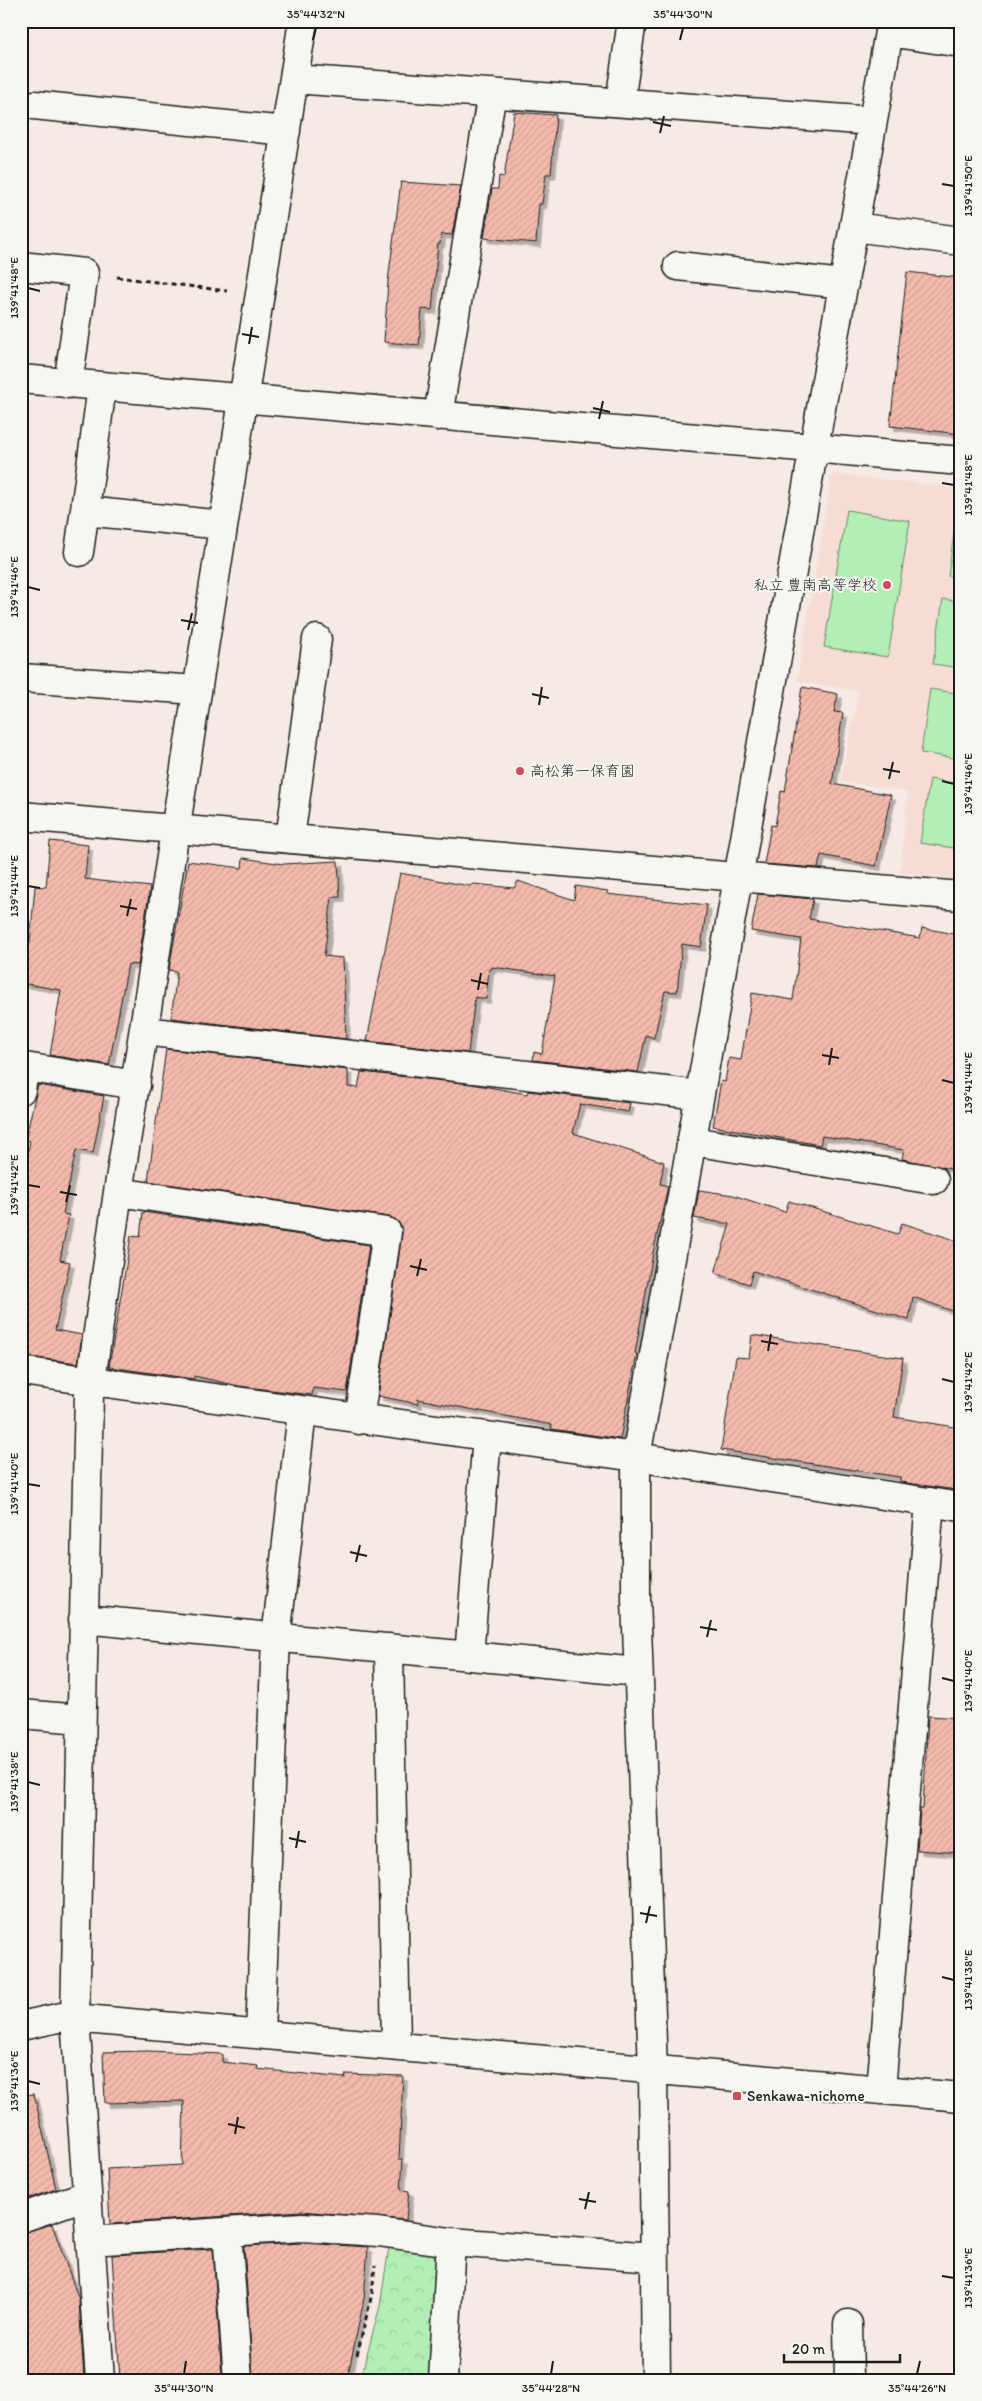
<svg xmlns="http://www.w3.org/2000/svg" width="982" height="2401" font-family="Itim,'Klee One',sans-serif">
<defs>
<pattern id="park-crowns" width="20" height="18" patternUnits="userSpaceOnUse" patternTransform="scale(1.25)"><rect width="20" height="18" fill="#b3efb4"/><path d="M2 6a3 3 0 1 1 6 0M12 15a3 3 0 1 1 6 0" fill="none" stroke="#99cc9a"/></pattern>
<pattern id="building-hatch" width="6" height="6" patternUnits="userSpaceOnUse" patternTransform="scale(1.25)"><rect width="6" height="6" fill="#f4bbad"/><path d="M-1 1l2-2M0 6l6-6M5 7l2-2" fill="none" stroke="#d1a094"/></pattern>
<filter id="shadow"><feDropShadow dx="4.5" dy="4.5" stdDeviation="0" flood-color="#0004"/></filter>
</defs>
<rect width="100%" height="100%" fill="#f6eae4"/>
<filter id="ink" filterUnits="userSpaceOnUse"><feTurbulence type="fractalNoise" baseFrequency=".02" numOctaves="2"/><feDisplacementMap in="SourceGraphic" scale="10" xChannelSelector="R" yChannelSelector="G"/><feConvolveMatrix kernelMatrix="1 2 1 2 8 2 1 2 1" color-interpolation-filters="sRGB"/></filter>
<g filter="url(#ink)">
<path fill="#f5dcd4" d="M832,474l129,14v391l-61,-6 8,-81 -67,-11 18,-90 -62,-10z"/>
<path fill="url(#park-crowns)" stroke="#688668" d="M389,2247l44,7 4,9 -4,117h-73l20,-74z"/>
<path fill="#b3efb4" stroke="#688668" d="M847,510l63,11 -22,136 -64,-10z
M957,512h4v66l-13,-2z
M943,599l18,3v66l-28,-4z
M930,689l31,5v65l-40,-6z
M930,779l31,5v65l-41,-6z"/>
<path fill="url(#building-hatch)" stroke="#1c1c1c" filter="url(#shadow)" d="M514,112l42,3 -5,59h-5l-4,30h-3l-3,39 -52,-5 8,-49h6l1,-13 5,1z
M401,182l60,4 -9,49 -11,-1 -1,10h-2l-6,66 -10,-1 -3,36 -35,-3 4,-61z
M907,272l54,6v156l-71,-8z
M802,687l36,7 -4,18 9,1 -11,71 59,11 -15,71 -55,-11 -3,13 -54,-4 7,-39 4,1 6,-35 4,1z
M50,841l38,4 -3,34 65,8 -12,78 -10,-1 -19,101 -59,-10 11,-65 -40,-7v-41l9,1 5,-57 11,1z
M243,858l40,6 55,-3 2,36h-8l-8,59 19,2 3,81 -175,-21 6,-46 -8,-2 19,-109 54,7z
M400,873l69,13 5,-2 40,4 4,-7 56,19 2,-14 32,5 -1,3 100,11 -6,42 -19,-3 -5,48 -12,-1 -11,47 -8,-3 -8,37 -105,-12 1,-8 8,2 13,-78 -63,-9v2h-3l-3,30 -11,-2 -7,56 -101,-12z
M758,894l55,5 -4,20 111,19 2,-10 39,7v236l-59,-12 2,-9 -82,-14 -2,9 -107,-19 8,-45 4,1 4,-24 12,2 11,-67 41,7 8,-61 -50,-8z
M166,1049l182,21v17l10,1 3,-16 111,12 55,10 1,-3 102,12 -2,9 -48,-8 -7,29 91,29 -4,22 8,2 -15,67 -18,100 2,1 -17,85 -69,-10 1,-4 -134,-26v5l-40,-8 24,-162 -1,-8 -5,-6 -7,-3 -241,-36z
M38,1085l66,11 -11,57 -17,-3 -13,64 6,1 -9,45 10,2 -15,68 27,5 -4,28 -57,-7v-172l9,-43 -5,-1z
M699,1190l34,5 52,17 4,-11 109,33 4,-11 59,19v72l-48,-17 -4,23 -156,-49 -4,13 -34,-11 15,-49 -36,-6z
M143,1212l226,33 -22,147 -34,-4 -1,7 -73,-9 -45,-10v3l-85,-12 22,-131 9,1z
M752,1335l151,23 -9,59 67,11v32l-5,30 -56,-8v-5l-179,-27 15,-93 13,1z
M928,1716l33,2v135l-44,-3 3,-41h3z
M148,2051l74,3v8l36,4 -1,3 88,9 1,-4 57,2 -4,83h4l-2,31 8,1 -3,29 -105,-9 -191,13 -3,-55 75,-4 2,-64 -79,2 -2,-51z
M34,2094l22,95 -35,12v-105z
M52,2224l27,76 5,80h-63v-147z
M302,2243l66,4 -4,52 -17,81h-94l-9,-134z
M213,2249l9,128 -102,3 -8,-125z"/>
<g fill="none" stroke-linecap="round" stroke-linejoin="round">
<defs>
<path id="minor" d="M889,32l72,11
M294,79l579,42
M620,102l12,-81
M34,105l252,26
M854,227l107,14
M21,266l63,7 -16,111
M678,266l166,18
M21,379l940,82
M438,416l54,-323
M85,511l138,14
M79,552l23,-165
M21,678l176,12
M21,816l940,80
M290,839l27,-200
M144,1031l556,64
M21,1090l4,-23 111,18
M692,1141l242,39
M118,1192l269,40 -28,188
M21,1371l615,86 325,50
M83,1619l555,53
M389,1648l7,398
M469,1656l18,-219
M21,1714l60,5
M21,2026l41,-9 899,80
M260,2034l16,-396 26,-226
M881,2090l49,-588
M21,2218l66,-23
M227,2232l11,148
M90,2241l212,-14 76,5 73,10 203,15
M848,2324l1,56
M100,2380l-25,-362 14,-624 29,-202 185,-1171
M443,2380l8,-138
M656,2380l-3,-310 -17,-471v-142l178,-1010 77,-426"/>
</defs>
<use href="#minor" stroke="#1c1c1c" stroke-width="31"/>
<path stroke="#1c1c1c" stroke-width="3" stroke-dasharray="5 4" stroke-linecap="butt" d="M117,277l110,14
M357,2355l15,-61 3,-29"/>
<use href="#minor" stroke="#f6f6f2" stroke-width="28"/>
</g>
</g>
<path fill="none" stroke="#1c1c1c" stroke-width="2" d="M313,40l3,-12M680,40l3,-12M653,122l18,4M660,133l4,-17M942,184l12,2M28,288l12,3M242,334l17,3M249,344l3,-17M593,408l17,4M599,419l4,-18M942,483l12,2M28,587l12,3M181,620l17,3M188,630l4,-17M532,694l17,4M539,705l3,-18M883,769l17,3M889,779l4,-17M942,781l12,3M28,886l12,2M120,906l17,3M127,916l4,-17M471,980l17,4M478,990l3,-17M822,1055l17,3M829,1065l3,-17M942,1080l12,3M28,1185l12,2M60,1192l17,3M66,1202l4,-17M410,1266l17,4M417,1276l4,-17M761,1341l17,3M768,1351l3,-17M942,1379l12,3M28,1484l12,2M350,1552l17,4M356,1562l4,-17M700,1627l17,3M707,1637l4,-17M942,1678l12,3M28,1782l12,3M289,1838l17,4M296,1848l3,-17M640,1913l17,3M646,1923l4,-17M942,1977l12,3M28,2081l12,3M228,2124l17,4M235,2134l3,-17M579,2199l17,3M585,2209l4,-17M942,2276l12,2M184,2374l2,-13M551,2374l2,-13M917,2374l3,-13"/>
<g fill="#d1495b" stroke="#f6f6f2" stroke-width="2">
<circle cx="887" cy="585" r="5"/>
<circle cx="520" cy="771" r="5"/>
<rect x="732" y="2091" width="10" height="10" rx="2.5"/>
</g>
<g text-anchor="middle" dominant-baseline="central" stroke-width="4" stroke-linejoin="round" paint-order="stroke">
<g font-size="15" fill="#1c1c1c" stroke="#f6f6f2" text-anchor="start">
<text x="877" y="585" text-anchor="end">私立 豊南高等学校</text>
<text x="530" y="771">高松第一保育園</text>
<text x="747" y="2096">Senkawa-nichome</text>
</g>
</g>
<rect width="982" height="2401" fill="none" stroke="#f6f6f2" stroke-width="55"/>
<path d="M784 2354v8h116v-8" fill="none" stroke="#1c1c1c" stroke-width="2.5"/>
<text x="792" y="2354" font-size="15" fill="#1c1c1c" stroke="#f6f6f2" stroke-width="4" paint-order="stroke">20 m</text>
<rect x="28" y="28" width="926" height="2346" fill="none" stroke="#1c1c1c" stroke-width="2"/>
<g font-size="12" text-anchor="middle" fill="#1c1c1c">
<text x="316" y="18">35°44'32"N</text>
<text x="683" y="18">35°44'30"N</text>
<text transform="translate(968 186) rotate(-90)" y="4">139°41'50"E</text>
<text transform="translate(14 288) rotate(-90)" y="4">139°41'48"E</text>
<text transform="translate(968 485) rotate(-90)" y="4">139°41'48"E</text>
<text transform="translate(14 587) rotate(-90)" y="4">139°41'46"E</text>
<text transform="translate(968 784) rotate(-90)" y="4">139°41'46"E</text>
<text transform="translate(14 886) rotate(-90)" y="4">139°41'44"E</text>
<text transform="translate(968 1083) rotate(-90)" y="4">139°41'44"E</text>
<text transform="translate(14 1185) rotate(-90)" y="4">139°41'42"E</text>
<text transform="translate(968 1382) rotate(-90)" y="4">139°41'42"E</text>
<text transform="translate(14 1484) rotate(-90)" y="4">139°41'40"E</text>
<text transform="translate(968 1681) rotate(-90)" y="4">139°41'40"E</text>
<text transform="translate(14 1782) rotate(-90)" y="4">139°41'38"E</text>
<text transform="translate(968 1980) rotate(-90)" y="4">139°41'38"E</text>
<text transform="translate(14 2081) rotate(-90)" y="4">139°41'36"E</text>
<text transform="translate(968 2278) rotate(-90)" y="4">139°41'36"E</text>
<text x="184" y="2392">35°44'30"N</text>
<text x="551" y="2392">35°44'28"N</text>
<text x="917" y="2392">35°44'26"N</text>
</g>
</svg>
